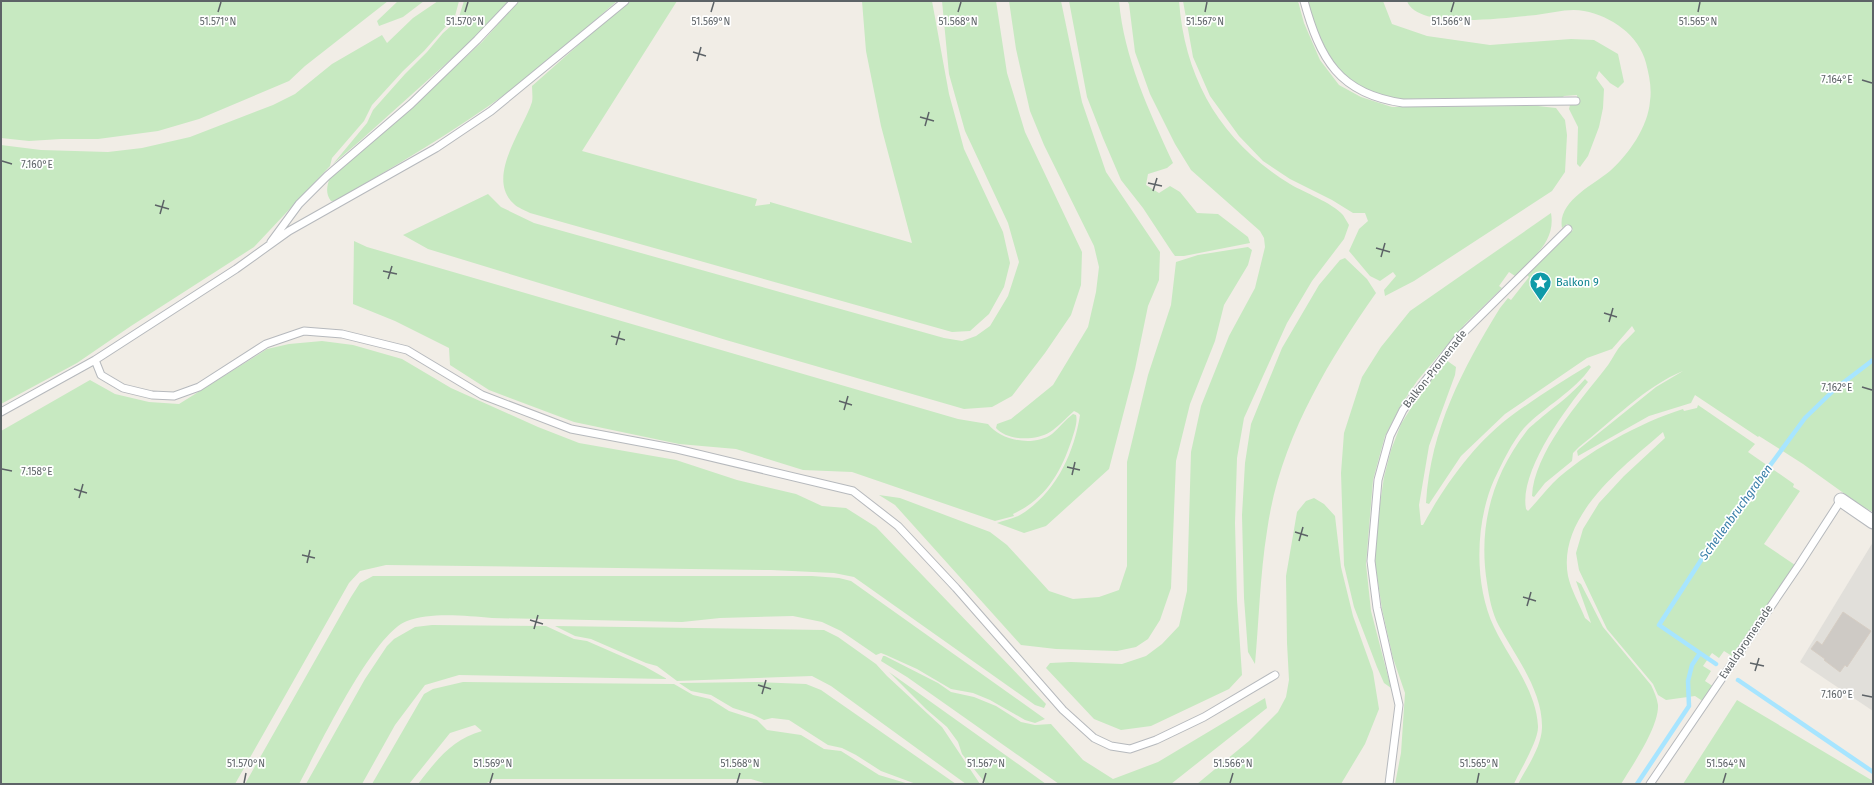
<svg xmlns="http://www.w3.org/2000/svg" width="1874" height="785" font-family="'Fira Sans',sans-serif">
<rect width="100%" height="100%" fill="#f1ede6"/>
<path fill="#e1dfda" d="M1873,542v169l-73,-49z"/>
<path fill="#c7e9c1" d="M1,1h387l-83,65 -16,15 -90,38 -41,12 -60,8h-37l-32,2 -28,-3z
M398,1h26l-21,16 -24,9 -2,-5z
M438,1h21l-4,15 -31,35 -21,20 -31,34 -8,16 -32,37 -2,8 -76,81 -123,79 -54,37 -76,41v-259l40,5 67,2 34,-4 48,-11 83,-32 22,-11 37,-30 50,-29 5,8 26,-25z
M464,1h45l-40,42 -108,97 -28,24 34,-41 6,-13 32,-36 22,-22 16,-19 15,-13z
M519,1h98c-30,26 -59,53 -90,77 -60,46 -127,85 -192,123h-4c-6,-8 -4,-15 -1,-24l83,-71 69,-64z
M628,1h49l-95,150 175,48 -2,7 15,-2v-2l142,41 -31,-117 -15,-75 -4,-50h70l17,93 15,55 39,83 7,31 -6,24 -15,27 -19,17 -18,1 -422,-119c-5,-3 -12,-5 -16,-9 -29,-26 9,-74 18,-102 1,-5 0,-11 0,-16z
M942,1h54l11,72 18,59 57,120 -1,33 -10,30 -26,38 -33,43 -20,11 -28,2 -238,-69 -298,-91 -25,-14 85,-41 13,13 33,16 410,115 18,3 14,-5 14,-10 18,-30 11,-34 -11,-39 -43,-92 -16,-57z
M1009,1h52l21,101 24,70 54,80 -1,28 -11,26 -13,63 -26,100 -63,57 -22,7 -27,-10c7,-3 16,-4 23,-8 35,-21 54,-61 60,-100l-2,-2 -4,-2c-8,7 -16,16 -24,21 -14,9 -43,9 -54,-4l1,-4 14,-5 42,-34 35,-58 8,-35 3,-25 -5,-21 -50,-101 -14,-34 -14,-62z
M1069,1h50c5,57 30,110 54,162l-6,5 -19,6 -2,11 13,8 11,-7 10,6 17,21 21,1 30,23 2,6 -66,13h-9l-3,-4 -29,-44 -22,-28 -18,-42 -16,-41z
M1127,1h52c6,80 43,141 111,183 15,9 41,18 53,31 2,3 4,7 6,10l-5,14 -32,42 -25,42 -43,95 -7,40 -2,65 2,77 5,75 -13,14 -78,37 -30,4 -27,-11 -48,-51 4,-5 21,-1 51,2 24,-8 16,-12 17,-18 8,-35 4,-139 10,-46 28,-70 26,-48 10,-41 -1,-9 -4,-7 -69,-61 -16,-26 -25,-50 -15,-42 -6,-48z
M1183,1h115l6,22 16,37 19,25 22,12 31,10 146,-1 18,2 9,12 2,15 -2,37 -13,19 -138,90 -29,15 -1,-6 12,-14 -3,-4 -13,9 -10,-5 -21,-25 10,-22 9,-8 -3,-8h-12l-21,-13 -42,-21 -27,-18 -24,-25 -29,-40 -17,-39z
M1307,1h76l9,23 35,12 63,9 81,-6 23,1 24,14 6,28 -6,6 -8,-5 -11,-12 -3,7 8,11 -1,19 -4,19 -11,29 -8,11 -3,-3 1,-37 -9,-18 1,-4h8l-1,-10 -13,1 -1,1 -162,2c-16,-3 -30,-7 -44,-14 -25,-15 -43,-57 -50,-84z
M1407,1h466v511l-10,-5 -60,-43 -44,-28 -1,1 -63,-42 -4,8 -42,13 -71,40 -1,-5 2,-2 77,-62 27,-16c-36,14 -73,52 -104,76l-6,6 -1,8 -27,22 -11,14 -2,-1c2,-43 47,-94 73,-127 5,-6 9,-14 13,-20 5,-7 12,-12 17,-18l-3,-5 -20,23 -25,9 -82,56 -44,42 -32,48 -3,-1c5,-75 36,-133 74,-195l8,-10 3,2 18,-23 -2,-2 46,-45 -6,-6 -5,4c-5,-26 31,-43 48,-57 19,-17 38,-44 40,-70 2,-13 -1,-26 -4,-38 -7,-28 -35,-47 -62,-52 -15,-3 -32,2 -48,4 -25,2 -119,16 -129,-14z
M1551,213c5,29 -18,44 -36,63l-6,-4 -10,14 3,2 -37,36 -48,57 -16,24 -16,31 -12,44 -7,84 5,47 20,77 -7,-5 -7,-16 -23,-60 -10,-42 -3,-92 3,-40 18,-56 19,-30 29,-36z
M354,241l13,6 591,172 30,5c13,17 46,23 64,10 7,-6 13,-14 21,-20l3,1c2,7 -2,17 -4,24 -11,33 -26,60 -59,75l1,2 -19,5 -143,-49 -49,-2 -67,-21 -57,-5 -105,-22 -85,-32 -39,-25 -1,-17 -54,-27 -42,-17z
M1248,247l4,3 -4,15 -24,40 -9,36 -25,63 -14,57 -5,127 -11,32 -12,19 -12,8 -19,4 -61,-2 -35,-4 -126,-140 -16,-10 21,3 90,34 17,13 42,46 24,8 26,-2 20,-7 8,-24v-104l21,-87 23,-70 5,-43 22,-7z
M1345,258l22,21 9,14c-50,71 -97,150 -109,238 -7,44 -8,89 -12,133l-7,-12 -4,-54 -2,-83 3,-52 6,-39 31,-76 37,-63 21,-25z
M322,341l31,4 49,14 49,29 87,39 41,16 97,17 61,20 59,14 26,12 24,2 30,19 170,177 -2,4 -9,-3 -181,-128 -20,-4 -63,-3 -385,-5 -26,6 -11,12 -114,201h-234v-353l89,-51 25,14 34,8 30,2 88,-55 22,-5z
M1446,360l10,7 -1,8 -26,71 -10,59 2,20h2c23,-42 53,-84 92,-112 24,-17 49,-33 74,-48l2,2c-17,25 -46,39 -67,61 -12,14 -22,35 -30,52 -19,43 -20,105 0,147 15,32 42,62 44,99 1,14 -18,44 -24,58h-119l6,-31 4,-60 -12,-35 -11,-49 -7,-47 3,-45 6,-40 7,-27 10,-26 22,-35z
M1585,379l3,3c-23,27 -69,90 -62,127l2,2c9,-9 16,-19 25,-28 31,-30 88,-61 130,-74l1,2 13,-3 1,-3 57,39 -7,8 46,32 -1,3 7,4 -36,53 31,21 -63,91 -8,-5 -5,7 -7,-5 -9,13 8,5 -6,10 9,6 -10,15 -9,-6 -29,4 -8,-5 -5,-11 -46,-55 -28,-59 -3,-17 7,-24 16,-26 25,-27 41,-38 -2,-6c-40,35 -106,84 -95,144 3,14 12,29 17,42l6,5 -15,-42 5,3 22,43 48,58c3,6 6,13 7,20 1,22 -26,61 -37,79h-103c9,-17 23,-36 24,-56 1,-37 -26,-71 -43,-102 -7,-13 -10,-29 -12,-43 -9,-56 5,-107 39,-151 4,-6 11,-10 16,-15 15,-12 30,-23 43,-38z
M1314,498l10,6 11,12 6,51 12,49 20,56 6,37 -14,35 -24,40h-144l52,-43 29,-29 8,-15 3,-17 -2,-37 -1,-67 11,-64 9,-11z
M373,576h439l27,2 12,3 194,138 -10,4 -10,-3 -35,-20 -17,-7 -22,-4 -34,-20 -31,-14 -5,-2 -5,2 -35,-24 -19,-9 -29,-6 -73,2 -38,4 -190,-4c-26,-2 -61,-6 -85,3 -34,12 -89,128 -108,163h-54l106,-187 9,-14z
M432,625l114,1 28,13 13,2 57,25 23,13 -208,-4 -34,10 -30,40 -33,59h-56l59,-105 22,-33 7,-7 21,-12z
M555,626l269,4 14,7 38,27 11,12 55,51 38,57h-14l-135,-98 -19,-10 -135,5 -20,-15 -11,-3 -55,-24 -16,-3z
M883,656h2l53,27 13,9 23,5 22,9 25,16 14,3 16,-1 32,36 30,19 45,-17 107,-64 2,10 -96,76h-112l-152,-107 -26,-16z
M889,672l157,112h-60l-24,-30 -4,-12 -11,-15 -21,-18z
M463,682l211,2 19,11 17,4 19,12 28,9 10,10 34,5 23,14 17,2 38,24 30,9h-142l-16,-5h-257l-9,5h-67c18,-23 34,-45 64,-53l-7,-6 -25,8 -41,51h-37l52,-90 9,-5z
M757,682l49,2 15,6 135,94h-40l-35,-13 -25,-16 -14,-7 -14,-3 -39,-25 -17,-2 -8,2 -12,-6 -19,-6 -22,-13 -20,-4 -12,-8z
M1737,700l136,81v3h-190z"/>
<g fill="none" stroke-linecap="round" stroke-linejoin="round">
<path stroke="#a7e5ff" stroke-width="4.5" d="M1716,664l-57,-39 48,-74 98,-133 30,-29 38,-29
M1738,680l135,92
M1637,784l52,-78 -1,-25 4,-16 8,-12"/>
</g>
<path fill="#cecac5" stroke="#d6cdc3" d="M1843,612l28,19 -24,36 -2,-2 -5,7 -16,-12 1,-1 -14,-10 6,-8 5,4z"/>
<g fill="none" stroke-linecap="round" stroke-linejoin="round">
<defs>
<path id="service" d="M1304,1c16,58 35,93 99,102l173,-2
M271,242l28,-38 28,-28 84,-72 66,-64 37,-39
M95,360l6,15 22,13 29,7 22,1 25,-9 67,-43 38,-13 38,3 65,16 75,45 89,34 106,20 176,42 45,35 58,62 107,122 31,28 17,8 19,3 26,-9 48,-23 71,-42
M1,412l94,-52 141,-91 53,-38 147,-83 55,-37 134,-110
M1389,784l10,-79 -22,-97 -6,-47 7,-81 12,-44 13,-26 55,-72 110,-109
M1650,784l149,-219 42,-65"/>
<path id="minor" d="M1841,500l32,22"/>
</defs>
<use href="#service" stroke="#b6b9bd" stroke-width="9"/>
<use href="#minor" stroke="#b6b9bd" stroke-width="15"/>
<use href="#service" stroke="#fff" stroke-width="7"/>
<use href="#minor" stroke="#fff" stroke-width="13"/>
</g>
<path fill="none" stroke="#5d6367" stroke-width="1.5" d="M218,12l3,-10M465,12l3,-10M711,12l3,-10M958,12l3,-10M1205,12l2,-10M1451,12l3,-10M1698,12l2,-10M693,52l13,4M697,61l4,-14M1862,80l10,3M920,117l14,4M925,126l4,-14M2,161l10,3M1148,183l14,3M1153,191l4,-13M155,205l14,4M160,214l4,-14M1376,248l14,4M1381,257l4,-14M383,271l14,3M388,279l4,-13M1604,313l13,4M1609,322l4,-14M611,336l14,4M616,345l4,-14M1862,387l10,3M839,401l13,4M844,410l4,-14M1067,467l13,3M2,469l10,2M1072,475l3,-13M74,489l13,4M79,498l4,-14M1295,532l13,4M1299,541l4,-14M302,555l13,3M307,563l3,-13M1523,597l13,4M1527,606l4,-14M530,620l13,4M534,629l4,-14M1750,663l14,3M1755,671l4,-13M758,685l13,4M762,694l4,-14M1862,695l10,2M244,783l2,-10M490,783l3,-10M737,783l3,-10M983,783l3,-10M1230,783l3,-10M1477,783l2,-10M1723,783l3,-10"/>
<defs>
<symbol id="sight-pin" viewBox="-11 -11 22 30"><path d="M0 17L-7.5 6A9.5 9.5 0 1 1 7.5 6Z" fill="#0f9aa8" stroke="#fff"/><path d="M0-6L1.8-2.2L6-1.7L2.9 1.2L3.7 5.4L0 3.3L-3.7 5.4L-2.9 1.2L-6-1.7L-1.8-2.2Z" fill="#fff"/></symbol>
</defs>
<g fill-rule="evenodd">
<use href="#sight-pin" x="1528" y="270" width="25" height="34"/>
</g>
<g text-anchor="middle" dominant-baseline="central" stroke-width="3.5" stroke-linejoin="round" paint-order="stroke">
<g font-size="11" fill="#0d838f" stroke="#fff" text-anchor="start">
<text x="1556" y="282">Balkon 9</text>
</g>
<g font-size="11" fill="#5d6367" stroke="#fff">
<text transform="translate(1435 369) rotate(-52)">Balkon-Promenade</text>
<text transform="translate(1746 642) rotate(-56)">Ewaldpromenade</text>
</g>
<g font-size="12" font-style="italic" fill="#377da7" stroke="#fff">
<text transform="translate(1736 512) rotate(-54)">Schellenbruchgraben</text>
</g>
</g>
<g font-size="10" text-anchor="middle" fill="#5d6367" stroke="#fff" stroke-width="3.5" stroke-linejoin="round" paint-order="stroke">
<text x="218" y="25">51.571°N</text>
<text x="465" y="25">51.570°N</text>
<text x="711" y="25">51.569°N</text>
<text x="958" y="25">51.568°N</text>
<text x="1205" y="25">51.567°N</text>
<text x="1451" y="25">51.566°N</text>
<text x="1698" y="25">51.565°N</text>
<text x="1837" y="83">7.164°E</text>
<text x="37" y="168">7.160°E</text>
<text x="1837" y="391">7.162°E</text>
<text x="37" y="475">7.158°E</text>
<text x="1837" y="698">7.160°E</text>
<text x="246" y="767">51.570°N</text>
<text x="493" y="767">51.569°N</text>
<text x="740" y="767">51.568°N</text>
<text x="986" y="767">51.567°N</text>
<text x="1233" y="767">51.566°N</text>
<text x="1479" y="767">51.565°N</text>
<text x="1726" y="767">51.564°N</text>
</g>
<rect width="1874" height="785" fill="none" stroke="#5d6367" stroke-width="4"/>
</svg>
